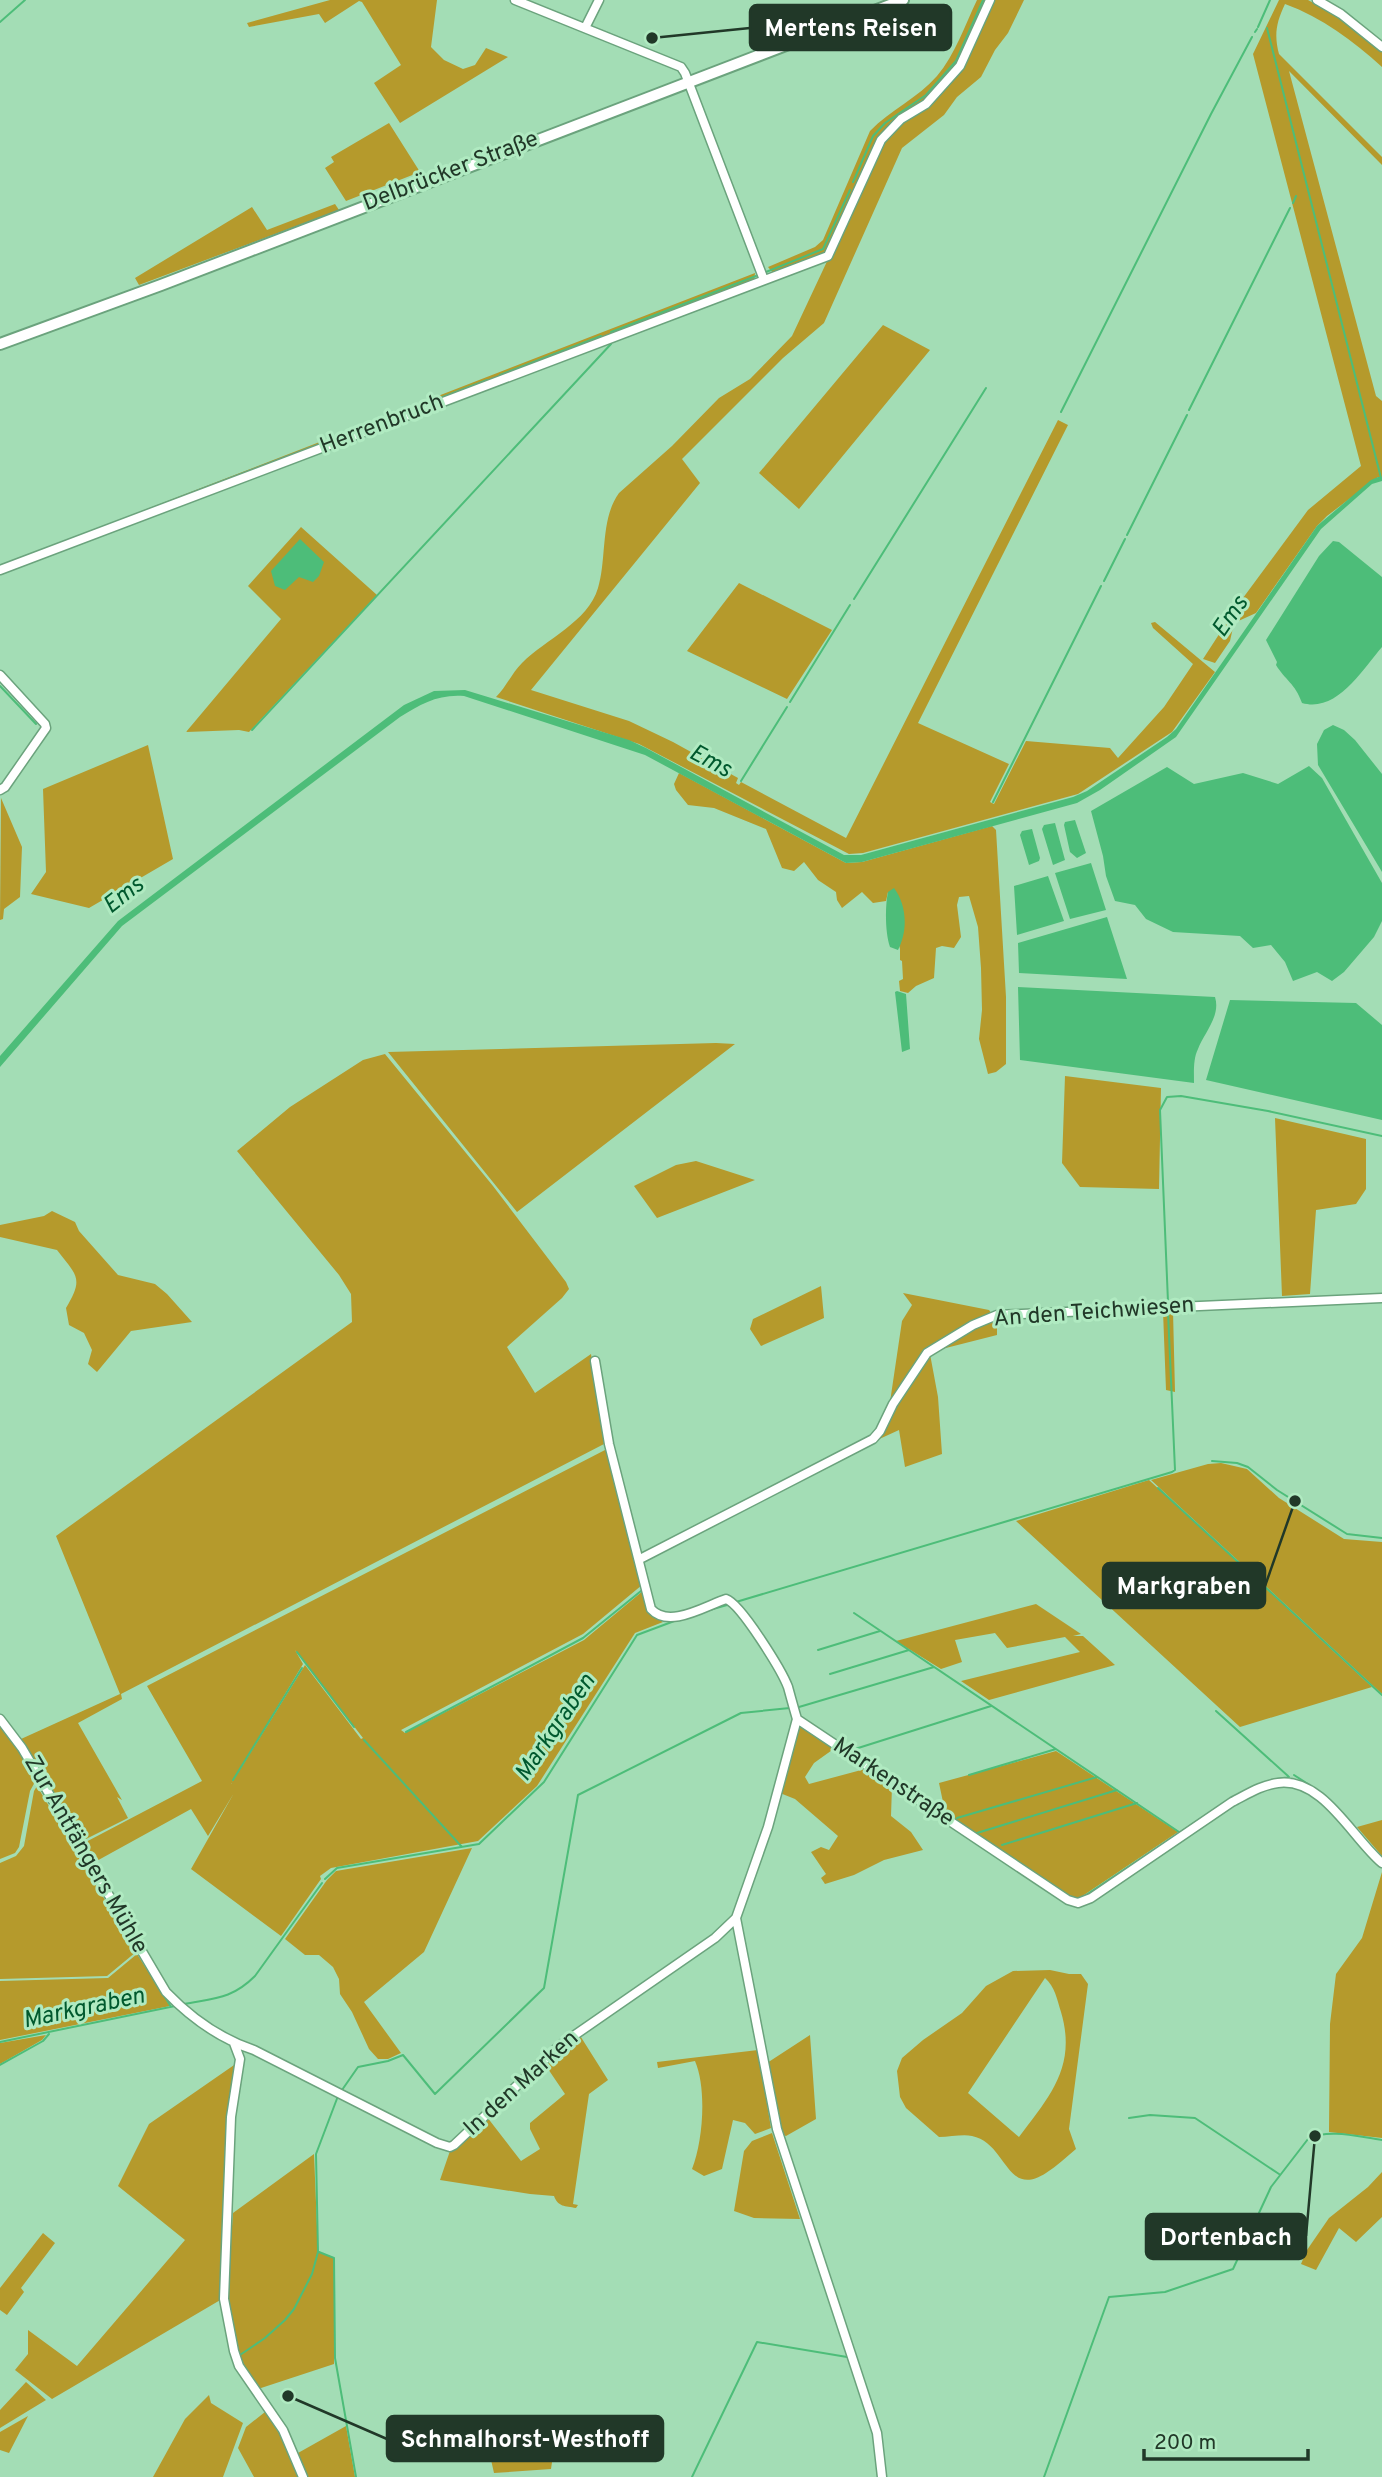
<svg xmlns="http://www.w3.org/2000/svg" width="1382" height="2477" font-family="Overpass,sans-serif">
<rect width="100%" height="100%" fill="#a3ddb5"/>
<path fill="#b59a2c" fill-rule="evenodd" d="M330,0h107l-6,47 13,13 19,9 12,-4 11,-17 22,9 -108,66 -26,-40 27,-18 -39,-63 -3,-1 -34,22 -6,-9 -70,13 -2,-4z
M977,0h47l-16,33 -13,17 -14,27 -24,20 -13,18 -42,33 -78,175 -41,35 -101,101 18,24 -169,207 98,31 44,21 65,36 -2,5 3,2 2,-3 105,56 212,-418 10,5 -150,298 91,41 -19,38 4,2 32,-63 84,7 8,10 46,-51 29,-43 -40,-36 -2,-5 4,-1 60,50 -43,60 -94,62 -215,59 -14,1 -210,-110 -143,-47c10,-10 16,-24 26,-34 24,-24 66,-41 76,-75 9,-29 2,-69 21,-95l53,-47 47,-48 31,-19 42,-43 38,-81 -57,18 -5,-6 47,-20 8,-7 47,-109c20,-21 48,-33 67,-55 18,-21 28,-51 40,-76z
M1279,0h29l31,17 43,35v15c-30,-27 -59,-49 -97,-63 -9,19 -11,31 -6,50l103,103v8l-93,-94 87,325 6,5v76h-4l-51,39 -10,10 -61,87 -22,10 -4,18 -15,22 -12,-4 37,-57 68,-92 53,-44 -108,-412z
M389,123l31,49 -74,29 -21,-33 9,-6 -3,-5z
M335,204l4,6 -200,75 -4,-7 117,-71 15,23z
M755,273l-1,10 -754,283z
M883,325l47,25 -131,159 -40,-36z
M301,527l76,68 -128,137 -10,-2 -53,2 95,-113 -33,-33z
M739,583l93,47 -45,69 -100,-48z
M148,745l25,114 -84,49 -58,-14 15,-22 -3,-83z
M679,773l167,90 16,-1 130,-36 4,4 10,167v67l-10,8 -8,2 -9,-35 3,-29 -1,-42 -3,-41 -9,-31 -10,1 -2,8 4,32 -7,11 -12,-2 -6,2 -2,30 -18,8 -8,7 -8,-2 -1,-10 4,-2 -1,-18 -2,-1v-11l-12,-57 -2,9 -13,2 -11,-11 -20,16 -5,-8 -1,-8 -18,-12 -14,-18 -10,9 -12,-3 -16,-39 -52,-21 -26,-3 -12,-15 -2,-6z
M1,798l21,49 -2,50 -16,12 -1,10 -3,1z
M716,1043l19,1 -218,168 -129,-160z
M385,1054l108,132 73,96 3,7 -7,9 -55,49 28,46 56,-39 13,90 -483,250 1,5 -44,24 44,77 -5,-3 11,21 -48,24 -59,-103 99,-45 -64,-158 296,-214 -1,-28 -12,-19 -102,-124 53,-44 73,-47z
M1065,1076l96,12 -2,101 -79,-2 -18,-24z
M1275,1118l91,21v50l-10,15 -40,6 -6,84 -28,2z
M696,1161l59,19 -98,38 -23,-32 42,-21z
M52,1211l23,11 4,9 39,44 37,9 12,10 25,28 -61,9 -34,41 -9,-8 4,-14 -8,-17 -15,-8 -3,-17c18,-30 11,-32 -9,-58l-57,-13v-12l44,-9z
M821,1286l3,32 -63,28 -11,-17 3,-10z
M903,1293l86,17 3,4 -59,32 -43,56 12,-81 10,-16z
M1163,1311h10l2,81 -9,-2z
M997,1319v16l-63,16 44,-25z
M930,1354l8,43 4,57 -37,13 -6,-37 -24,11 18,-33z
M605,1450l3,2 34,133 -59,49 -182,96 4,3 179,-93 60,-50c4,15 6,24 19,32l-28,11 -98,153 -59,55 -147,27 -11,8 1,3 -40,57 -90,-67 43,-76 -26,43 -17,-27 -98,54 -11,-19 120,-63 -55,-95zM295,1650l68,88 -2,1 -56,-74 -74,119 72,-120z
M1221,1463l26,6 32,29 65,41 38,3v152l-231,-214 57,-16z
M1149,1480l223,207 -132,40 -224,-206z
M1036,1604l45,30 -8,2h10l32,29 -126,35 -28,-19 119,-29 -15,-15 -58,11 -12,-15 -40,7 7,22 -21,7 -45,-28z
M0,1724l19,23v5l17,28 -6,11 -11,56 -4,6 -15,6z
M800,1726h4l31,22 -21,15 -9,14 4,7 56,-15 27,17 -1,30 20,16 12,18 -39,10 -30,15 -29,9 -4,-6 5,-4 -15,-22 10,-5 8,3 9,-14 -43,-37 -15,-6 16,-64z
M1056,1751l122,81 -100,67 -11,-3 -135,-90 11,-4 -4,-19z
M37,1786l99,166 -29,24 -107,3v-116l16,-7 8,-10 10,-55z
M1382,1820v36l-25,-29z
M472,1848l-48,104 -60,50 37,51 -13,6h-10l-9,-10 -17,-37 -12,-18 -1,-15 -6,-12 -14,-12h-14l-20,-16 42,-59 9,-9z
M1382,1872v266l-53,-6 1,-108 6,-50 26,-36z
M137,1954l33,52 -170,34v-59l108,-3z
M1050,1970l19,4h12l7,10 -19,145 7,20c-10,8 -19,17 -30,24 -40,26 -39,-30 -74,-37 -9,-2 -22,1 -33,1l-33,-29 -6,-11 -3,-26 5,-13 21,-18 39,-27 24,-27 27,-15zM1045,1978c10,9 12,21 16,34 16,54 -11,84 -42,125l-51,-44z
M579,2034l29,46 -19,14 -16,110 5,1 -2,3c-11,-2 -18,-1 -22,-12l-24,-2 -90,-14 11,-32 36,-31 34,44 19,-12 -10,-20v-6l35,-29 -21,-31z
M46,2035l-4,5 -42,24v-21z
M810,2035l6,84 -30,17 -5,-2 -14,-71z
M758,2050l13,78 -16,6 -10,-11 -12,-3 -11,49 -18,7 -12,-7c11,-28 15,-80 3,-108l-37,7 -1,-6z
M237,2063l-15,236 -170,100 -37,-29 13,-16v-24l49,36 108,-126 -67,-54 31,-62z
M772,2133l28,86 -46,-1 -20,-7 10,-60 8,-10z
M314,2154l4,97 16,7v106l-76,25c-39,-50 -29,-117 -25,-176z
M1382,2172v45l-26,25 -17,-14 -23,42 -15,-6 6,-14 22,-32 39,-31z
M43,2233l12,10 -34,45 3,4 -17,23 -7,-5v-22z
M26,2382l20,18 -46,28v-18z
M209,2395l2,8 32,20 -20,54h-70l32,-58z
M265,2412l14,21 21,44h-46l-16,-29 8,-21z
M28,2416l-19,37 -9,-3v-18z
M346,2426l9,51h-47l-10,-24z
M487,2442h68l-4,27 -57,4z"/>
<path fill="#4dbd79" d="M1378,477h4v4l-10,3 -51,45 -145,208 -76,53 -23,13 -215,59 -16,1 -201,-108 -181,-59c-26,-2 -43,8 -64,21l-278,209 -122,141v-11l118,-135 286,-216 30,-14 31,-1 164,50 17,8 198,107h17l212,-58 14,-6 80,-54 9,-8 141,-203 54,-46z
M300,539l24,23 -5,14 -6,6 -14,-5 -14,13 -10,-4 -4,-15z
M1333,541l6,1 43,35v70c-20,23 -45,66 -80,56 -7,-20 -17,-23 -26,-38l1,-3 -11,-22 53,-84z
M1333,725l11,5 11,10 27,34v98l-64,-107 -1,-21 7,-14z
M1309,766l13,12 60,105v38l-8,16 -30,35 -12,9 -15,-9 -24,9 -8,-19 -14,-17 -18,3 -13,-12 -67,-4 -27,-13 -11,-14 -20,-4 -9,-25 -3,-20 -12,-45 76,-44 27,17 49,-11 35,11z
M1075,820l11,33 -9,5 -7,-6 -6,-27 1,-3z
M1055,823l10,37 -12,5 -11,-36 2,-4z
M1032,829l8,29 -1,3 -10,4 -9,-30 2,-4z
M1091,863l15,47 -36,9 -15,-46z
M1048,876l16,45 -47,14 -3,-49z
M894,888c13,17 14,43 4,62l-8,-3c-5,-14 -5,-41 -2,-55z
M1107,917l20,62 -108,-6 -1,-30z
M1018,987l197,10c6,19 -11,36 -17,52 -5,10 -4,23 -4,34l-174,-23z
M897,991l9,3 4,55 -8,3 -7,-60z
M1230,1000l126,3 26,22v95l-176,-40z"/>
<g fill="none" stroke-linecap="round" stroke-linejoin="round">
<path stroke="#4dbd79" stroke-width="2" d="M0,22l25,-22
M1258,27l12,-27
M1267,28l114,450
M1255,32l2,-3
M853,182l20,-46 12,-13 41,-28 30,-34 27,-61
M1293,203l3,-7
M766,272l57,-23 27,-59
M611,332l145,-56
M500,375l101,-39
M1189,410l101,-202
M1061,412l150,-298 41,-77
M250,471l237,-91
M1127,535l60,-120
M1104,581l21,-42
M854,599l132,-211
M0,686l36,38
M790,702l60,-97
M252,730l359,-386
M741,781l46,-74
M993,802l108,-216
M1168,1302l-8,-192 7,-13 14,-1 87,15 114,25
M1212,1461l25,2 11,4 29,23 70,44 35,4
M1158,1488l224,207
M736,1602l436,-130 3,-2 -7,-158
M706,1611l21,-6
M854,1613l325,219
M818,1650l62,-19
M297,1652l57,75
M830,1674l79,-24
M799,1707l135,-40
M1216,1711l72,65
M406,1732l177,-94 58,-47
M364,1740l98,107
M855,1749l136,-43
M20,1752l15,27
M969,1775l87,-26
M1294,1775l17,11
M1277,1779l12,-2
M233,1780l69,-112
M40,1787l131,220
M957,1818l140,-41
M977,1833l140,-43
M1002,1845l135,-42
M325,1879l12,-11 142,-24 65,-62 93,-147 40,-15
M1083,1897l144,-96
M184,2004c31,-6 48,-5 71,-28l67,-93
M0,2042l175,-36
M0,2065l43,-24 6,-7
M342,2090l16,-23 30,-6 15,-6 32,39 109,-106 34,-193 163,-82 49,-5
M1129,2118l21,-3 45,3 84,56
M319,2252l15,6 1,100 21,119
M240,2355l25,-17 20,-18 9,-11 18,-35 6,-22 -2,-98 22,-58
M692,2477l65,-135 90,15
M1044,2477l65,-180 56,-5 68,-23 38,-82 37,-48c21,-11 51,-2 74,1"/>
<defs>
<path id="minor" d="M515,0l166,67 4,6 79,207
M1317,0l24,14 41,33
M585,28l14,-28
M0,570l828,-314 53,-116 20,-21 25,-15 34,-38 30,-66
M0,675l45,49 1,4 -41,59 -5,3
M595,1361l14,83 42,165c18,20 54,-3 75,-10 15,5 56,72 62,88 3,11 6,22 9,32l271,181 10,3 13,-5 141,-96c14,-7 29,-17 46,-19 45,-6 74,55 104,80
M640,1559l233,-120 7,-8 13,-27 34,-51 46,-28 24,-10 385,-17
M0,1719l22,29 144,244c24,25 55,47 88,58l183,93 13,4 4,-2 105,-99 156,-108 21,-20 32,-91 29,-108
M736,1918l41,211 100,304 5,44
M234,2043l6,16 -9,58 -7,182 10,52 5,15 44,64 20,47"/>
<path id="major" d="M0,344l161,-59 742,-285"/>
</defs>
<use href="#minor" stroke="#6ba37d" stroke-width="11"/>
<use href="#major" stroke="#6ba37d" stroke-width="14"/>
<use href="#minor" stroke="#fff" stroke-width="8"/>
<use href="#major" stroke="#fff" stroke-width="10"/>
</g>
<g text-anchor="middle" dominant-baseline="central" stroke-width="6" stroke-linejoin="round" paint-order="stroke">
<g font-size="23" fill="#213828" stroke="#b0eac1">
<text transform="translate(451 172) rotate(-21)">Delbrücker Straße</text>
<text transform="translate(382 425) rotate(-21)">Herrenbruch</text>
<text transform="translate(1094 1313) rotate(-4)">An den Teichwiesen</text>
<text transform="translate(893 1783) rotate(34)">Markenstraße</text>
<text transform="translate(85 1855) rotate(60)">Zur Antfängers Mühle</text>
<text transform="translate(522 2084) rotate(-42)">In den Marken</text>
</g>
<g font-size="24" font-style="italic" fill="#00592e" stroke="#b0eac1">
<text transform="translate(1231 617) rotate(-55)">Ems</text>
<text transform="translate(710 762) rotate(28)">Ems</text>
<text transform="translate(124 896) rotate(-38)">Ems</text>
<text transform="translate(556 1728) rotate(-56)">Markgraben</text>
<text transform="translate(84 2009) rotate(-12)">Markgraben</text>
</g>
</g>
<path fill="none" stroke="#213828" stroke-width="2.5" d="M652 38L750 28M1295 1501L1265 1586M1315 2136L1306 2236M288 2396L387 2439"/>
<g fill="#213828" stroke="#b0eac1" stroke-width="2.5">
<circle cx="652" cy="38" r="7"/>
<circle cx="1295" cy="1501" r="7"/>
<circle cx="1315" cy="2136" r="7"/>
<circle cx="288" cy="2396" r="7"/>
</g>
<g fill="#213828" stroke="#213828" stroke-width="2.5">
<rect x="750" y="5" width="201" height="45" rx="7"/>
<rect x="1103" y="1563" width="162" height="45" rx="7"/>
<rect x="1146" y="2214" width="160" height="45" rx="7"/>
<rect x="387" y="2416" width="276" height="45" rx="7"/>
</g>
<g font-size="24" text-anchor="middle" font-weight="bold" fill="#fff">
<text x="851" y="36">Mertens Reisen</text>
<text x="1184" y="1594">Markgraben</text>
<text x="1226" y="2245">Dortenbach</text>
<text x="525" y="2447">Schmalhorst-Westhoff</text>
</g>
<path d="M1144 2449v10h164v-10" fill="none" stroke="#213828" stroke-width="3.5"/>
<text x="1154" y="2449" font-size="21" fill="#213828" stroke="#b0eac1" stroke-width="5" paint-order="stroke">200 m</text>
</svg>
